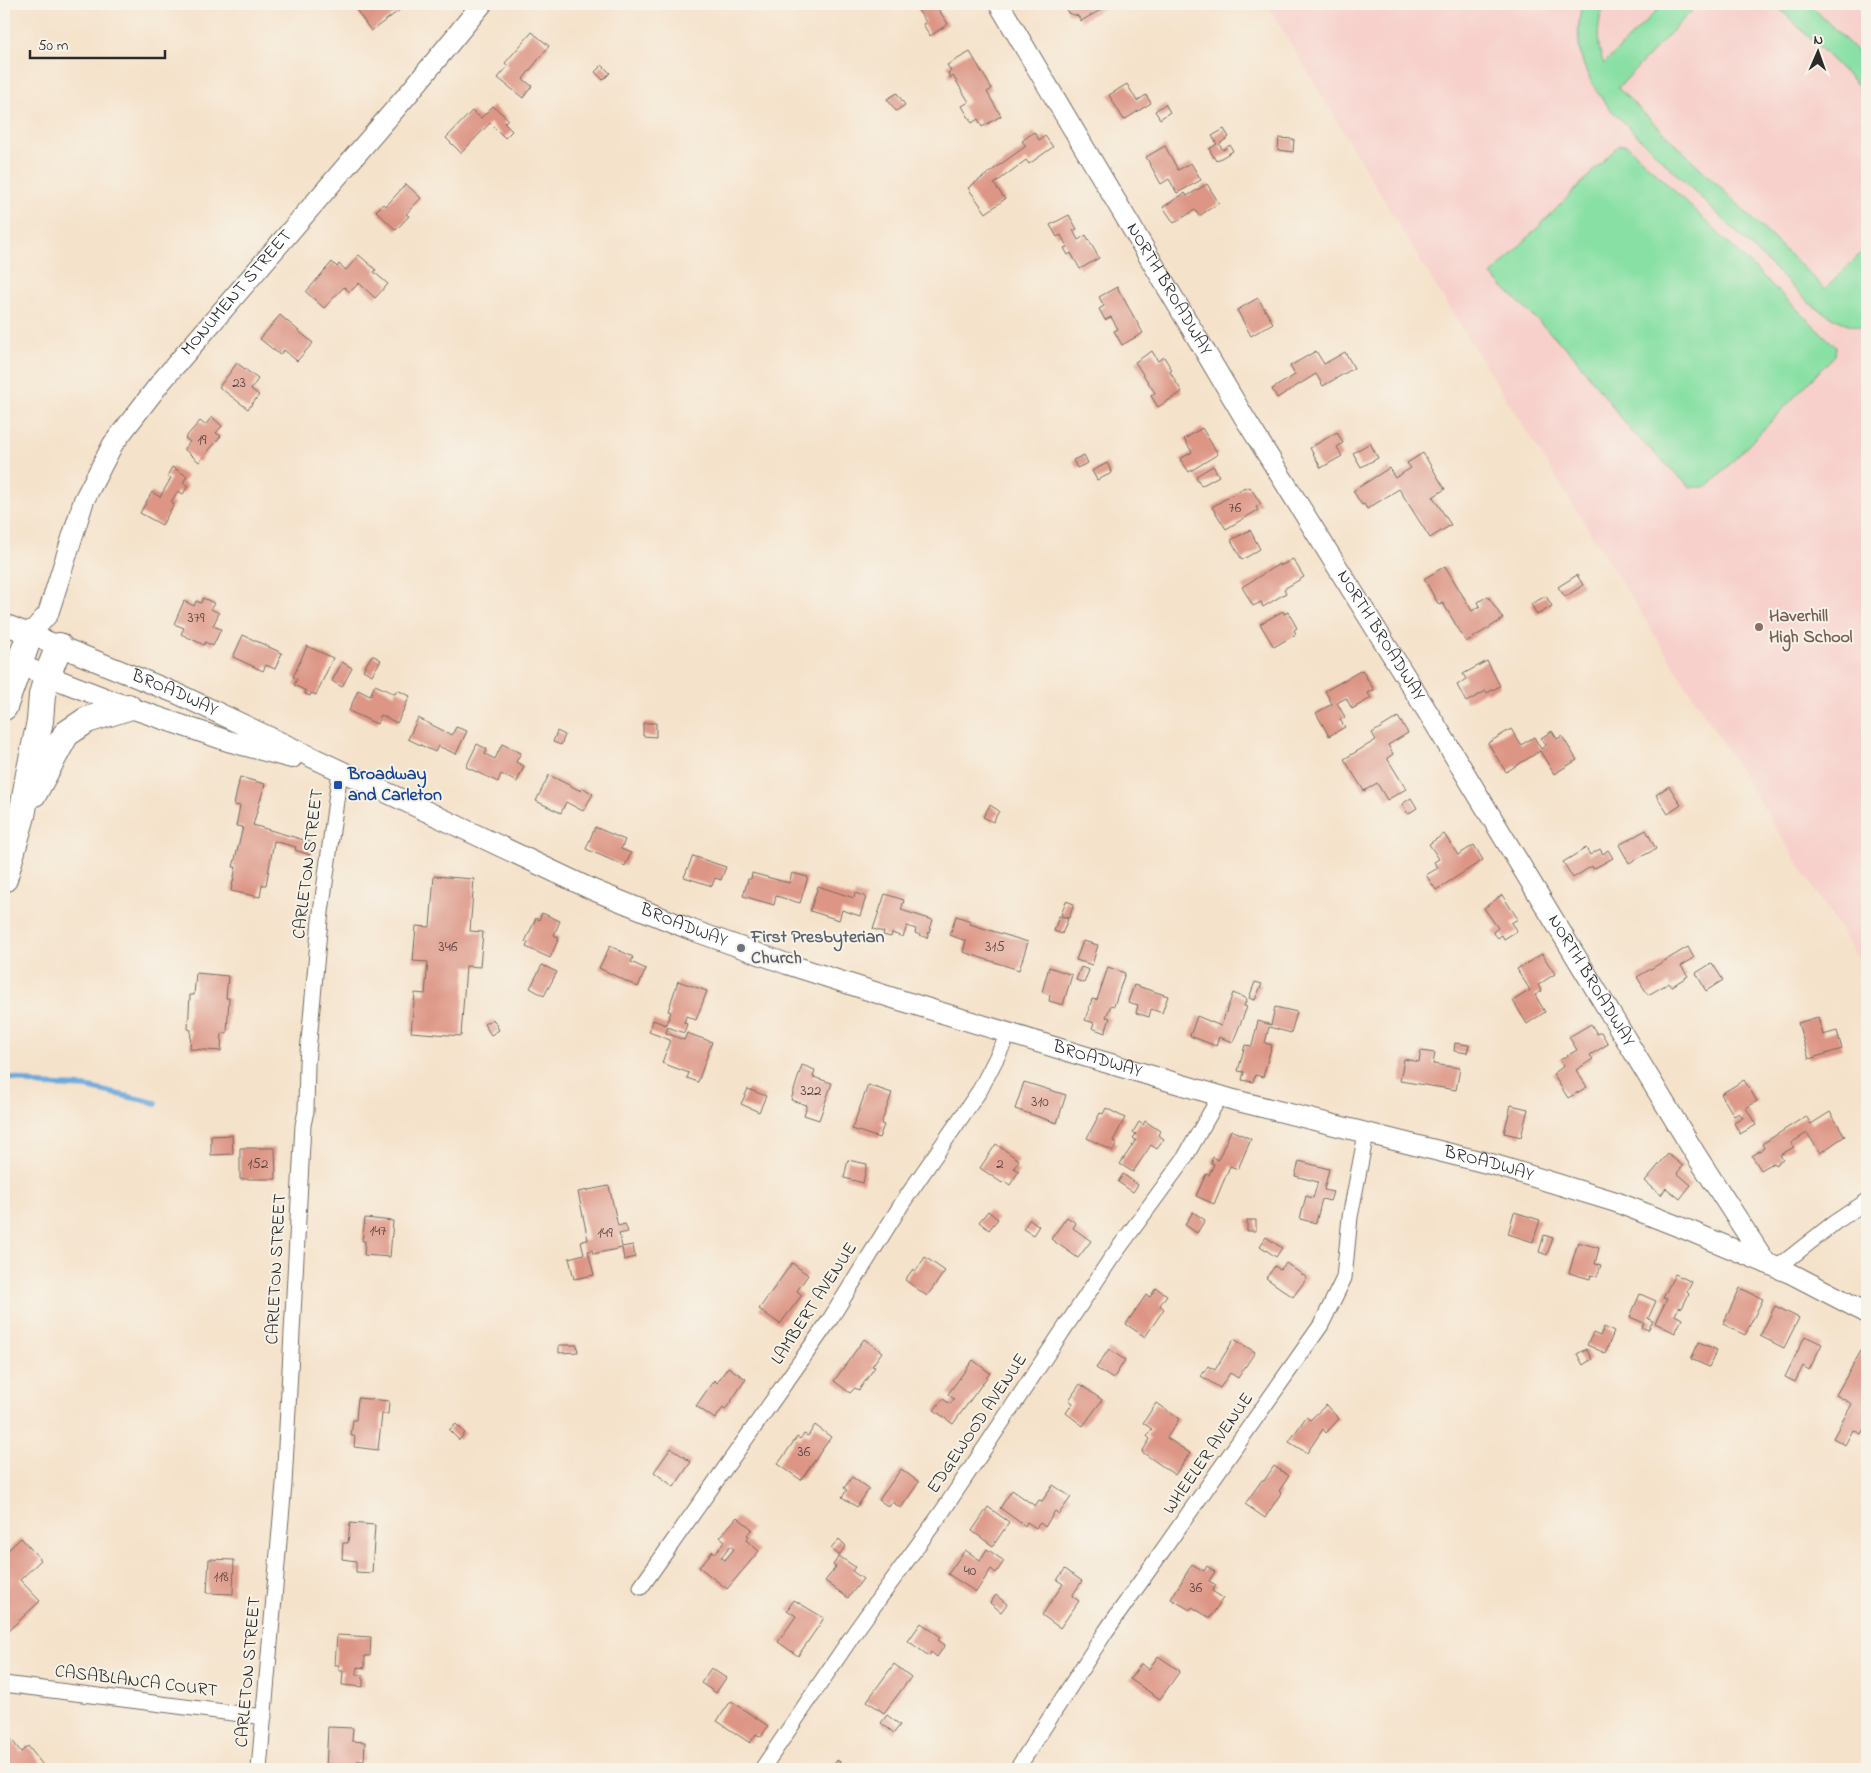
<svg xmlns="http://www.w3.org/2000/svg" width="1871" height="1773" font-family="'Indie Flower',sans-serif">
<rect width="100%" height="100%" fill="#f7f3e8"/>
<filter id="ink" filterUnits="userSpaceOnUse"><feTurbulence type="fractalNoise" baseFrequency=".02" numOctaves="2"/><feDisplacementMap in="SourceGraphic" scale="10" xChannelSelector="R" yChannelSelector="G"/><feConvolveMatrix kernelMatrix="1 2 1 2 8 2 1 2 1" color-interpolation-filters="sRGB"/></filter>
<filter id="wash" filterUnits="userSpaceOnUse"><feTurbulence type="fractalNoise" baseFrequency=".0096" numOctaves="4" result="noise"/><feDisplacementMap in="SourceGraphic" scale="20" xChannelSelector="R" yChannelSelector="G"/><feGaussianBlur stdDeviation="1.12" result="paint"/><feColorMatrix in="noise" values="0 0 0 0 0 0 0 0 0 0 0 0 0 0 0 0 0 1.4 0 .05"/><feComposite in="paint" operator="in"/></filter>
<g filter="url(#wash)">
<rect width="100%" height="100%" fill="#f5e2ca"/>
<path fill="#f7d0cb" d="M1267,4h600v969l-434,-691z"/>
<path fill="#88e0a4" stroke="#5a8668" d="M1582,4h22c-7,19 -8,42 0,60l59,-60h35l-80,84 207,201 42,-42v81c-23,-3 -40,-12 -59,-26l-197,-192c-22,-28 -35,-50 -32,-87 1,-6 1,-13 3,-19z
M1775,4h34l58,57v33z
M1619,145h8l209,202 -1,8 -127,132h-18l-58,-55 -58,-76 -83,-81z"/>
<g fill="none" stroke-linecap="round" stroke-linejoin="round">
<path stroke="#6aa9dc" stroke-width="5.5" d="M4,1076l38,9 44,2 70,16"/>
</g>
<g id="blocks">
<path fill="#dd9585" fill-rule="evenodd" d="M367,4h38l-2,1 1,2 -33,24 -14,-20z
M914,4h27l-4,3 11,17 -18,12 -7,-12 3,-2z
M1065,4h39l2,3 -25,14 -3,-5 -10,-3z
M532,32l17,14 -26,33 9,7 -9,12 -25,-20 10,-12 -3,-3z
M970,52l22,37 -5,3 14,24 -19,11 -4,-8 -6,4 -10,-17 7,-4 -16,-26 -3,2 -2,-5 3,-2 -4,-6z
M602,65l8,8 -7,7 -8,-8z
M1127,84l10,17 9,-6 5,8 -27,17 -15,-25z
M897,93l8,12 -9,6 -9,-12z
M1165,104l5,8 -10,7 -5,-8z
M493,106l15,13 -4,4 8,8 -7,7 -15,-15 -29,30 -15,-15 26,-27 9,7z
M1224,129l5,8 -10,7 4,6 7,-5 3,6 -17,10 -7,-12 8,-5 -5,-8z
M1034,132l5,8 6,-4 8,11 -24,17 -3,-4 -32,24 11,15 -19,14 -18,-25 58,-42 -4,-5z
M1279,138l15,1 -1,13 -15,-2z
M1165,146l13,24 13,-7 10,17 -24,13 -8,-14 -8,5 -15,-27z
M406,184l15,14 -15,16 3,2 -13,14 -20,-19 7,-7 3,2z
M1207,184l12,19 -20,13 -4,-6 -21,13 -11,-16 22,-14 2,3z
M1069,215l8,14 -4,1 5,10 8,-5 13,23 -19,11 -9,-16 -3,2 -4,-7 3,-1 -6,-12 -4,2 -7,-12z
M359,255l17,15 -2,2 14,12 -13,14 -16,-15 -9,9 -6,-5 -20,21 -18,-16 26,-30 5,5 2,-3 7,6z
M1117,287l26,46 -21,12 -8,-14 4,-2 -7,-12 -6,3 -6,-11 5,-3 -5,-9z
M1258,298l15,25 -22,13 -14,-26z
M280,315l33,28 -16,18 -13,-11 -4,5 -20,-16z
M1152,351l6,10 6,-4 8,13 -2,2 12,20 -24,15 -7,-11 4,-3 -20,-31z
M1316,351l8,13 21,-12 9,16 -31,18 -7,-12 -39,24 -5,-9 23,-14 -5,-9z
M237,363l21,16 -7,10 8,6 -11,14 -29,-22z
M212,417l10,9 -6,7 5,3 -22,26 -15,-13 6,-7 -5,-4 15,-17 5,4z
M1202,428l16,26 -29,18 -9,-13 12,-7 -8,-13z
M1337,432l6,11 -6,4 5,9 -21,12 -11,-20z
M1370,443l8,15 -17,9 -8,-14z
M1423,453l22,36 -12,8 18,28 -21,13 -31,-49 -32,20 -3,-5 -2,1 -9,-14 36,-23 6,10 16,-10 -4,-5z
M1084,455l4,8 -11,5 -4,-8z
M1107,463l5,10 -15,7 -5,-9z
M1213,466l6,10 -18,10 -5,-10z
M172,467l15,9 -4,7 5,3 -5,8 -5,-3 -7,11 3,2 -12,21 -22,-12 12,-21 8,5 11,-19 -4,-2z
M1245,487l1,2 4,-2 11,17 -5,3 2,3 -32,19 -14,-22z
M1250,530l10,19 -18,11 -11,-20z
M1293,559l11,18 -20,12 2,4 -23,14 -2,-5 -8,4 -11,-19 37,-23 1,2z
M1445,566l27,45 8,-5 -2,-4 10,-6 15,23 -37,23 -23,-39 -4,2 -15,-26z
M1577,575l6,10 -18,12 -7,-10z
M1546,596l6,10 -15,9 -6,-11z
M203,598l11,5 -3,6 8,4 -6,13 8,3 -8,17 -8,-4 -1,3 -23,-11 3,-6 -10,-4 10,-23 10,5 2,-5 5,2z
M1283,611l1,3 4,-2 9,16 -3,2 2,4 -22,13 -14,-23z
M243,635l39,18 -7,16 -9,-4 -3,6 -30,-14z
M307,646l26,12 -17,37 -5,-2 -1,3 -5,-2 1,-3 -12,-6 3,-6 -4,-2z
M372,655l9,5 -9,15 -9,-5z
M1487,661l13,25 -13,7 -1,-2 -20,11 -9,-17 9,-6 -3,-5z
M342,662l10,6 -10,19 -10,-6z
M1362,670l12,20 -6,3 3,5 -19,11 -6,-11 -9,5 8,14 -5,3 5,7 -16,9 -13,-23 16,-9 -7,-13z
M375,685l20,9 2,-4 13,6 -13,27 -16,-8 -4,9 -28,-13 9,-21 12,6z
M1398,717l10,16 -20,12 5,9 -6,4 19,31 -19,11 -10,-17 -13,8 -20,-32 32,-19 -4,-7z
M418,718l34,17 4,-8 11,4 -11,23 -18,-8 -3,6 -27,-13z
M643,723h13v14l-13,-1z
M1511,729l10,16 13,-8 7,12 5,-4 -5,-7 11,-7 5,8 5,-3 15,24 -23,14 -14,-23 -34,21 -18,-29z
M557,731l8,4 -4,10 -8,-3z
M477,744l10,5 -2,5 10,5 7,-15 19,9 -5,9 8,4 -7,16 -16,-8 -3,8 -32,-15z
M549,775l32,16 1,-4 11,7 -10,17 -17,-9 -5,11 -25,-12z
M240,777l25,7 -12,41 61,18 -4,12 -15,-5 1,-3 -22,-6 -8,44h-4l-2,12 -29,-6 5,-24h-3l10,-40 -7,-1 4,-20 -6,-1z
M1669,786l12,19 -13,9 -12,-19z
M1411,798l6,10 -9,6 -6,-10z
M990,805l9,6 -6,11 -10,-5z
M595,827l30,13 -4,9 10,4 -6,13 -39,-17z
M1646,830l10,19 -27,14 -10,-18z
M1444,834l14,21 16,-10 9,15 -47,30 -10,-15 12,-7 -4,-6 5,-3 -10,-15z
M1586,848l4,7 10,-6 3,5 5,-4 5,8 -20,11 -1,-3 -19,12 -10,-16z
M693,856l33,11 -5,13 -6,-2 -3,8 -28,-9z
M752,873l37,10 3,-10 16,4 -8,26 -24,-7 -2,9 -31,-9 5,-17h3z
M434,876l40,3 -4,52 13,1 -3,35 -14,-1 -5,70 -50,-4 4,-39 10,1 3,-32 -15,-1 3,-35 14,1z
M818,886l36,12 1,-5 11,4 -6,19 -18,-6 -3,10 -29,-9z
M885,894l19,6 -3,10 32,10 -6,18 -12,-5 1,-4 -9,-3 -4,11 -11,-4 -1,4 -8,-2 1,-3 -11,-3z
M1502,895l16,24 -7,4 6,8 -13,8 -2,-4 -4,3 -5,-6 5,-4 -14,-20z
M1066,901l8,3 -5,14 -8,-3z
M542,913l18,8 -6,14 5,3 -9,20 -24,-11 2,-4 -3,-1 11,-24 3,2z
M956,916l15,5 -1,3 58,18 -9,28 -56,-18 3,-11 -16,-6z
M1059,916l9,3 -6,15 -8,-3z
M1083,941l15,4 -6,20 -16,-5z
M610,946l23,11 -2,5 15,7 -8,18 -39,-19z
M1688,947l6,11 -13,8 7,10 -17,11 -2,-4 -21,12 -11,-18z
M1542,954l13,20 -17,11 4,6 -7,4 10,17 -18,12 -14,-23 17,-11 -13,-21z
M1712,963l11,17 -17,11 -10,-18z
M542,965l15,7 -13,24 -14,-8z
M1049,967l23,8 -9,30 -14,-4 1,-6 -8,-3z
M1081,967l8,3 -5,13 -8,-3z
M1108,967l17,6 -11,33 -3,-1 -5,12 4,1 -5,15 -13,-5 2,-5 -9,-3 7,-21 5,1z
M196,973l32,3 -2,22h3l-2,35h-5l-1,18 -31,-2 1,-19 -3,-1 2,-34h4z
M678,981l29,10 -11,29 -10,-4 -2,7 3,1 -3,9 -16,-6 -2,6 18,7 3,-7 25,9 -14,40 -11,-4 2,-5 -27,-10 8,-23 -21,-8 4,-12 13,5 5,-13 -3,-1z
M1255,982l7,2 -7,16 -6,-2z
M1134,985l34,11 -6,17 -11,-4 -2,8 -13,-4 2,-8 -10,-3z
M1233,993l14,6 -3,7 3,1 -14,35 -14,-5 -3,9 -26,-10 7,-20 24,10z
M1275,1007l22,5 -6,21 -22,-6 -4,16 7,2 -9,32 -8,-2 -2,7 -11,-2 2,-8 -6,-1 7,-26 7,1 6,-25 13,4z
M1818,1017l5,18 14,-4 5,18 -33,10 -11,-36z
M493,1019l6,11 -8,5 -7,-11z
M1591,1024l6,10 4,-2 7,12 -18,11 3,4 -17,11 11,17 -19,11 -15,-24 11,-8 -4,-6 17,-10 -8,-13z
M1455,1043l14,2 -2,8 -13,-2z
M1421,1051l14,2 -2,11 27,4 -4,22 -56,-9 4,-22 15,3z
M802,1065l13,5 -2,7 19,6 -13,37 -15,-5 3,-10 -16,-5z
M1744,1080l13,21 -11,7 10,17 -16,9 -6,-11 9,-5 -4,-5 -5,3 -13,-22z
M1024,1082l42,13 -9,28 -42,-14z
M868,1085l24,8 -11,31 3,1 -5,13 -27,-9z
M748,1089l18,7 -7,16 -18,-8z
M1511,1105l17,4 -7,28 -17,-4z
M1106,1108l19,10 -12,23 4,2 -4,8 -26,-13 13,-25 3,1z
M1830,1112l15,24 -25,17 -13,-20 -16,10 3,4 -14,8 3,5 -8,5 -2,-2 -12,7 -9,-14 12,-8 -2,-4 44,-28 5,8z
M1145,1121l15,10 -2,4 6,4 -7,10 -6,-4 -18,27 -13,-8 16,-24 -3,-2 3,-4 -3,-2 6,-10 4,3z
M1231,1130l20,9 -13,30 -8,-3 -16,38 -18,-8 10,-22 3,1 5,-11 -3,-1 2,-6 5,3z
M232,1135l1,19 -22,1v-19z
M996,1144l23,16 -5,8 5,3 -9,14 -6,-4 -2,2 -22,-15z
M240,1148h35l1,31h-36z
M1668,1154l15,12 -6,7 14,12 -11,14 -14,-11 -5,7 -16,-14z
M848,1160l19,4 -4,19 -19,-5z
M1299,1161l30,8 -5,21 9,2 -3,9 -8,-2 -6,24 -16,-4 6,-23 7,2 5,-16 -23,-6z
M1123,1174l15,11 -5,7 -15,-10z
M609,1186l9,40 7,-2 3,8 -9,2 3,13 11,-2 2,12 -11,3 -2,-12 -29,6 -1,-4 -4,1 6,24 -20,4 -5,-21 15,-4 -3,-13 7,-1 -10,-48z
M988,1211l10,8 -9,11 -10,-8z
M1193,1212l12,8 -8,13 -12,-8z
M1514,1212l26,8 -7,22 -25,-8z
M1067,1217l9,6 -3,5 18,13 -13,17 -27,-19z
M365,1218l28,3 -3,36 -26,-2 1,-14h-3z
M1030,1219l9,7 -6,9 -10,-6z
M1247,1220h9v11h-9z
M1544,1235l9,3 -6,17 -8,-3z
M1266,1237l16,11 -6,9 -16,-11z
M1578,1242l21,6 -4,16 6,1 -4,12 -6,-2 -1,4 -21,-6z
M925,1257l20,14 -18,25 -22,-16 8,-11 3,2z
M792,1263l16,12 -11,16 5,4 -22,29 -21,-15z
M1286,1263l21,15 -14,19 -27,-19 9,-12 5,4z
M1675,1274l17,8 -5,10 2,2 -7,14 -3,-1 -4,8 7,4 -7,14 -20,-10 12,-24 -4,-1z
M1156,1288l11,7 -7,10 4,4 -19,28 -19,-13 20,-29 4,2z
M1740,1288l23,11 -18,36 -22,-11z
M1640,1294l16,7 -8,18 5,2 -5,9 -6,-3 2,-4 -14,-6z
M1775,1306l24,12 -15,30 -24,-12z
M1604,1327l10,5 -9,21 -18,-8 6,-12 7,3z
M1805,1336l17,8 -13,26 -6,-4 -8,16 -10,-5z
M864,1339l18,13 -10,14 3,1 -16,23 -4,-2 -5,5 -16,-12z
M1234,1339l21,13 -17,26 -8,-5 -10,15 -19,-12 7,-10 7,4z
M1699,1342l18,8 -8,17 -18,-8z
M559,1345h18l1,7 -19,1z
M1109,1349l16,11 -12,19 -17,-11z
M1586,1349l6,10 -9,6 -6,-11z
M1861,1351l6,3v77l-3,-2 -3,5 -8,-4 -8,15 -12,-7 19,-34 -16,-9z
M973,1360l17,13 -37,51 -19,-14 9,-11 7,5 4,-5 -6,-5z
M728,1367l18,12 -21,31 -2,-2 -8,11 -19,-13 18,-26 3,3z
M1080,1384l22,16 -19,26 -17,-13 7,-10 -4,-3z
M358,1398l31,3 -1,13h-6l-4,36 -24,-3 1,-11h-4l2,-16h3z
M1156,1403l23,16 -12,19 23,15 -15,22 -33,-23 8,-13 -3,-3 5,-7 -9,-6z
M1326,1405l13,14 -13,14 -3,-4 -16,24 -18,-11 17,-25 4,3z
M456,1424l9,9 -6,7 -10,-10z
M815,1425l16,12 -30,43 -23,-16 19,-27 3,2 4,-5 4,2z
M671,1448l20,14 -17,25 -20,-15z
M1274,1466l15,10 -10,15 2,2 -16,25 -20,-14 17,-24 2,1z
M901,1469l18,13 -18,26 -9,-6 -3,5 -10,-7z
M852,1477l17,12 -12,18 -15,-10 5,-7 -3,-2z
M1053,1485l18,12 -12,17 -4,-3 -10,16 -5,-4 -4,5 -9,-6 -2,4 -25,-18 12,-18 23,16 4,-6 3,1z
M988,1507l21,15 -16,24 -21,-15z
M737,1517l15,12 -5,6 2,1 -3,4 13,11 -32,38 -28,-22 14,-16 2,3 10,-13 -5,-4zM730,1546l4,3 -9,11 -4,-3z
M350,1523l25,2 -3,48 -16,-1v-11l-14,-2 1,-16h5z
M21,1538l20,22 -21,20 20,21 -36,34v-81z
M839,1539l7,7 -7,9 -8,-6z
M987,1549l17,12 -8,12 -5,-4 -15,23 -28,-18 17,-24 15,10z
M839,1556l16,11 -3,4 11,8 -15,19 -23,-17 11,-14 -3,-2z
M209,1559l25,1 -1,34 -26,-1z
M1192,1564l12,7 3,-5 8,6 -6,9 7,4 -4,6 11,7 -13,20 -18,-11 -2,3 -19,-11z
M1065,1569l17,12 -10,15 7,5 -19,27 -18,-13 21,-31 -6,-4z
M996,1595l11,9 -6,8 -11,-9z
M794,1600l30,18 -26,38 -20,-14 18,-26 -9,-6z
M921,1623l20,14 -3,3 7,5 -8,12 -6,-5 -2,4 -21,-15z
M337,1635l34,2 -1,19h-5v12l-8,-1v8h6v12l-21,-2 1,-14h-4v-6h-4z
M1158,1656l22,15 -20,28 -30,-20 11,-15 8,5z
M894,1664l17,13 -27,36 -17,-12z
M711,1668l15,10 -10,15 -15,-10z
M731,1701l37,25 -7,11 -5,-3 -6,9 -33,-22z
M887,1715l13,10 -6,8 -13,-10z
M328,1727l25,1 -1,13 13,1 -1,19h-7v8h-31z
M4,1730l17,22 7,-6 18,23h-42z
M837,1760l11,7 -1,2h-12l-3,-2z"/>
</g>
</g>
<g filter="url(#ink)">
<use href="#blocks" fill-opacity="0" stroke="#726b63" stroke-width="1"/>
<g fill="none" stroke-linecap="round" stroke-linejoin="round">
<defs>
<path id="street" d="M1777,1268l57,-45 33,-22
M641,1587l188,-266 74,-119 77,-112 29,-57
M4,1684l260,33
M259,1769l25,-285 19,-359 3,-14 1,-48 13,-143 20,-149
M762,1769l95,-140 85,-117 168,-252 74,-101 36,-63
M1017,1769l89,-138 215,-306 23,-47 6,-61 16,-83"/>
<g id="secondary">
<path id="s1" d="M999,4l245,413 191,307 261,431 70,108"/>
<path id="s2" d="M4,624l174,70 415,196 99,40 95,34 106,34 184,56 157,46 261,65 121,37 74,29 100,42 77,40"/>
<path id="s3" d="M30,634l18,-20 36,-114 29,-56 48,-62 248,-289 73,-89"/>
<path d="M4,659l124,48 100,34 64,17"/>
</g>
<path id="highway" d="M4,707l26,-73
M34,793l32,-59 21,-14 41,-13
M4,879l18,-63 7,-42 11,-53 2,-26 5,-19 12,-30"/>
</defs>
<use href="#street" stroke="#726b63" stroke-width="17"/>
<use href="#secondary" stroke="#726b63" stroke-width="22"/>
<use href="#highway" stroke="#726b63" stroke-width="28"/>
<use href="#street" stroke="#fff" stroke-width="15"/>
<use href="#secondary" stroke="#fff" stroke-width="20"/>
<use href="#highway" stroke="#fff" stroke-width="26"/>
</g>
</g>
<circle fill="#8d6e63" stroke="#f7f3e8" stroke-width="2" cx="1759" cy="627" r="5"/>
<rect fill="#1a4fb4" stroke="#f7f3e8" stroke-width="2" x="333" y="780" width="10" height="10" rx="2.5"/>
<circle fill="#6b7280" stroke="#f7f3e8" stroke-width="2" cx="741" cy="948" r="5"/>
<g text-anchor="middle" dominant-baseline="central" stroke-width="4" stroke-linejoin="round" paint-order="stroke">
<g font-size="15" fill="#584642">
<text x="239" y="383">23</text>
<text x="202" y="440">19</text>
<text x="1235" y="508">76</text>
<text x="196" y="618">379</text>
<text x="448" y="947">346</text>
<text x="995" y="947">315</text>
<text x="811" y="1091">322</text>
<text x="1040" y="1102">310</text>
<text x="258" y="1164">152</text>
<text x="1000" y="1164">2</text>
<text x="378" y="1231">147</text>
<text x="605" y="1233">149</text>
<text x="804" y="1452">36</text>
<text x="970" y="1571">40</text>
<text x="221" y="1577">118</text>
<text x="1196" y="1588">36</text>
</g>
<g font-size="18" fill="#2b2b2b" stroke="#f7f3e8">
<text stroke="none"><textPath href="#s1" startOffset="332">NORTH BROADWAY</textPath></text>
<text stroke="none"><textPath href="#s3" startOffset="405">MONUMENT STREET</textPath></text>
<text stroke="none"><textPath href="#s1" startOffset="738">NORTH BROADWAY</textPath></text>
<text stroke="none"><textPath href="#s2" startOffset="184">BROADWAY</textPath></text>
<text transform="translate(309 864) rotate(-83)">CARLETON STREET</text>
<text stroke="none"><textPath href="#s2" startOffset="744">BROADWAY</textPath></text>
<text stroke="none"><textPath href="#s1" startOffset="1142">NORTH BROADWAY</textPath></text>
<text stroke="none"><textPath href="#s2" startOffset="1179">BROADWAY</textPath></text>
<text stroke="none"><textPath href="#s2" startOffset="1584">BROADWAY</textPath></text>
<text transform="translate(277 1269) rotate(-87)">CARLETON STREET</text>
<text transform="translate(815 1304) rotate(-57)">LAMBERT AVENUE</text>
<text transform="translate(978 1424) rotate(-56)">EDGEWOOD AVENUE</text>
<text transform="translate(1209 1454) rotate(-55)">WHEELER AVENUE</text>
<text transform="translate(249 1672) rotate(-85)">CARLETON STREET</text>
<text transform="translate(136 1682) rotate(7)">CASABLANCA COURT</text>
</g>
<g font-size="18" font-weight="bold" fill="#785e54" stroke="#f7f3e8" text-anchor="start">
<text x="1769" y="617">Haverhill<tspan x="1769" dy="21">High School</tspan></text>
</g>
<g font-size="18" font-weight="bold" fill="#164399" stroke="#f7f3e8" text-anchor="start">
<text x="348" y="775">Broadway<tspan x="348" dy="21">and Carleton</tspan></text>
</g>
<g font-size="18" font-weight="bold" fill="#5b616d" stroke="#f7f3e8" text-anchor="start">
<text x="751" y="938">First Presbyterian<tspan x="751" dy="21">Church</tspan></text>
</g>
</g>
<rect width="1871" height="1773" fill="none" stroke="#f7f3e8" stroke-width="20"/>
<g transform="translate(1818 52) rotate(2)" stroke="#f7f3e8" stroke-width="4" paint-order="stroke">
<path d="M0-4L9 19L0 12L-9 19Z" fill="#2b2b2b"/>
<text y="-8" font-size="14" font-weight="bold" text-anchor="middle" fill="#2b2b2b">N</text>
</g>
<path d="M30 50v8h135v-8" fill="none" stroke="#2b2b2b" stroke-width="2.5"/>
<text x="38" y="50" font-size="15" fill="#2b2b2b" stroke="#f7f3e8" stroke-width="4" paint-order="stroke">50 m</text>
</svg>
